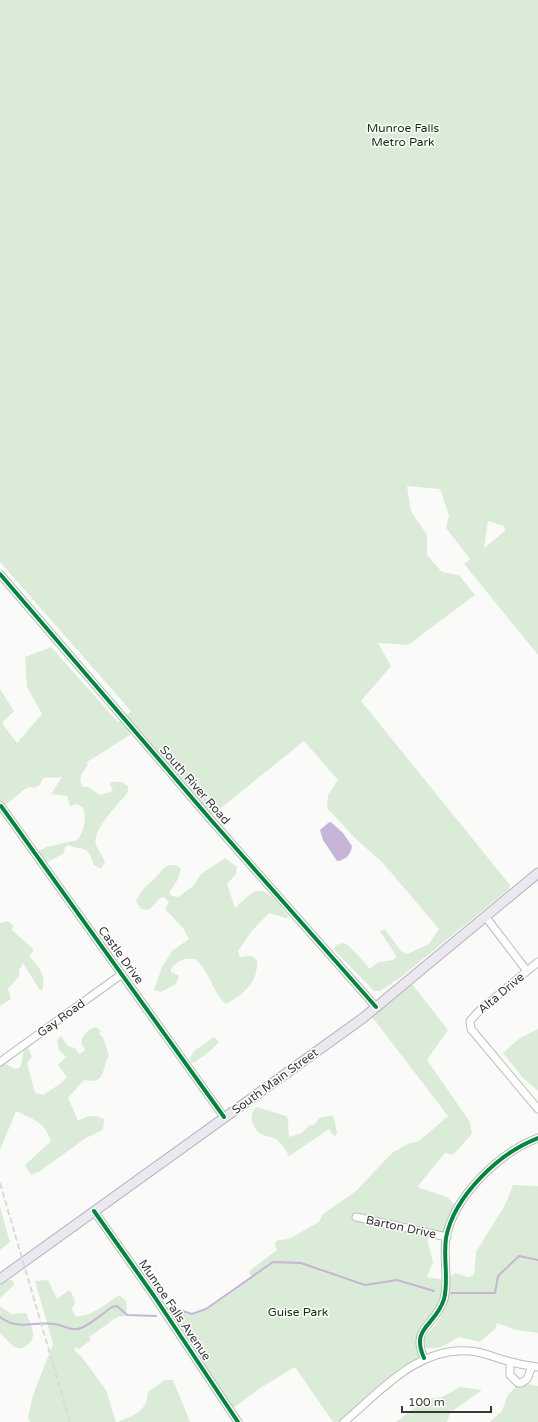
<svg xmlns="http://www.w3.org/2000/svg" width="538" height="1422" font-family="'Varela Round',sans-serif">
<rect width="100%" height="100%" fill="#fafbf9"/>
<path fill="#daecd7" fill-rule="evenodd" d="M0,0h538v655l-74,-91 6,-5 -24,-31 3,-13 -9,-26 -33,-3 4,25 16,24v20l15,17 17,3 16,20 -67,50 -30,-2 13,23 -30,35 149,184 -1,4 -108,88 -21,14h-6l-38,-39 -2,-3 2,-4 7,-2 5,2 19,20 2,4 10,-7 14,-2 4,-3 -17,-26 5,-2 16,22 6,3 22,-10 10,-15 -57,-67 -25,-22 -30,-32 1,-13 10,-15 -34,-39 -93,75 -73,-86 -51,32 1,3c-5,7 -11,13 -5,22h5l12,8 13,-4 -3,-6 1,-3h11l6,4v6c-8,11 -37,38 -32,53 2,6 7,11 9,17l-4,7 -7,-4c-7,-22 -10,-13 -26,-20l-3,2 -1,6 -18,10 -4,-2 -3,-6v-4l7,-4 31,-7c7,-7 10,-23 6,-32l-6,-4 -7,2 -3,-10 -16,-2 11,-17 -19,1 -3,7 -6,3 -4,-1 -5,2 -25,20v-120l14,22 -12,12 15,20 25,-29 -15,-27 -2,-30 26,-10 67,75 13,-11 -131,-149zM488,521l16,5 1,5 -21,17z
M225,858l12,9 -1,7 -9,10 8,24c5,-4 9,-9 14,-13 17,-14 30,10 40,22l-3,1 -17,-5 -18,19 -13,19 2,6 11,-1 6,4c2,21 -14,35 -31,44 -14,-12 -16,-33 -31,-45 -11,-1 -17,1 -24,10v3l8,4 -3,8 -15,8 -7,-2 8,-23 10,-16 17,-12 -6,-11 -18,-19 4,-7 -5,-5 -4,1 -11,12 -8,-1 -5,-8c5,-12 12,-16 20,-24 8,-9 12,-17 25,-9l-3,11 -9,14 3,3 6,1 15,-11 8,-12z
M8,921l6,5 -2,4 22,20 -5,6c9,9 18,20 13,35l-3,-2 -16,-26 -4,7v6l-11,13 3,10 -11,7v-83z
M409,980l39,50 -21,30 43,62 2,12 -19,21 -8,-2 -28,34 30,10 7,7 -11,28 -16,7 6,23 -6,15 18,3 -1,18 -21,33 1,27 -80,64h-11l-38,-55 -35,21 -28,21 -63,-91 12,-6 11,3 4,-1 29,-17 26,-19 -2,-7 28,-21 -3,-7 4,-3 11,-1 30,-17 4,-8 33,-23 37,-39 17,-9 9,-2 29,-25 -79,-103z
M96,1027l5,4 -2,3 4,3 6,19c-8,12 -2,29 -25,24l-16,18 10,23c10,-5 16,-7 26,-2l-1,11 -17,8 -46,33 -9,4 -6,-10 26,-24c-7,-20 -17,-21 -35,-30l-16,39v-89l15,8 4,-1c5,-6 2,-13 6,-20l4,1 3,8 -5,6 8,30 8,2 17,-11 7,-7 -9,-12 8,-8 -7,-7 -2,-10 4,-4 7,10 7,2 4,6 4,-2 2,-3c-9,-9 2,-20 11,-22z
M538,1029v62l-16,-14 -19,-24 17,-15z
M214,1037l5,5 -9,9 -16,12 -3,-1 -1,-4 4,-7z
M257,1107l29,9 2,3 1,18 13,-4 7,-8h5l5,-7 14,-3 4,17 -2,5 -6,-8 -40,27c-3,-5 -6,-11 -11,-15 -5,-6 -10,-3 -15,-6 -11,-5 -16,-21 -6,-28z
M513,1185l25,1v147l-22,-3 -19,-7 -2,6 -15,13 -21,-5c-13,7 -23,16 -37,9 1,-12 11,-16 17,-26 8,-14 9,-27 10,-43l6,-4 14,4 5,-2 2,-23 29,-47z
M0,1207l10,35 -10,8z
M9,1280h3l2,3 -1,3 -13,12v-13z
M48,1280l9,19 12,-9c6,8 8,11 3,19l3,7c15,2 32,-13 44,-21l7,6 1,12 -4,4 -3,-1c-12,6 -19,14 -31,21l2,3 -12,9 -3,-2 -2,3 7,6 25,34 10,32h-86l-2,-5 5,-22 20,-51 -18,-63z
M0,1306l11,8 15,-1c5,12 13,24 0,33 -3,2 -6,3 -9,2 -6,-2 -12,-11 -17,-15z
M165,1380h8l17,42h-72c17,-8 28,-9 30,-30z
M521,1383l17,3v36h-48l12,-11 6,-17z
M460,1387l22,3 -31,22 -4,10h-51l30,-23 16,-2z"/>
<path fill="#c6b5d7" d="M331,822l12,11 9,13c-1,8 -6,14 -15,15l-14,-21 -3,-10 8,-7z"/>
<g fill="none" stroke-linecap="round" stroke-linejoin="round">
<path stroke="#c6b5d7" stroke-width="2" d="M451,1293h44l3,-17 21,-20 19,4
M173,1308l19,6 14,-5 67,-47 28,1 64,22 32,-5 37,11
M0,1317c19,14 33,4 54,7 9,1 18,8 27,4 10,-4 21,-14 31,-21l5,-1 10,9 29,1"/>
<defs>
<path id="minor" d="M0,574l211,246 165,187
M1,806l223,311
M485,916l42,55
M538,962l-59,49 -9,10 1,8 67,80
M0,1062l122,-88
M94,1211l60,85 84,126
M356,1217l91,20
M424,1358c-14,-31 12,-32 20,-59 5,-19 -1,-40 2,-61 8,-42 53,-85 92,-100
M510,1362v13l8,8h3l6,-4 5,-13
M344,1422c36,-30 74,-76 126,-71 14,1 25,7 38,10 10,3 20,5 30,6"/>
<path id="major" d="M0,1279l363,-261 175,-145"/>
</defs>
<use href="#minor" stroke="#bcbdbb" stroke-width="9"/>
<use href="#major" stroke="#b6b0bc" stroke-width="11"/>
<use href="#minor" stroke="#fefefe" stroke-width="7"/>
<use href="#major" stroke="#ece8f0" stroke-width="9"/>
<path stroke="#d9dad9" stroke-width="2" stroke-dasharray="6 3" stroke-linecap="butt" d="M0,1183l70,239"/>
<defs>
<path id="cycleway" d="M0,574l211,246 165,187
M1,806l223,311
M94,1211l60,85 84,126
M424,1358c-14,-31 12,-32 20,-59 5,-19 -1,-40 2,-61 8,-42 53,-85 92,-100"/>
</defs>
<use href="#cycleway" stroke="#fff" stroke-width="6"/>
<use href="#cycleway" stroke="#00873e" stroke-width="4"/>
</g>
<g text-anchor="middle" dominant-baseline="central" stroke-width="3" stroke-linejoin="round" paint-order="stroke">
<g font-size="12" fill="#0a3408" stroke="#fff">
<text x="403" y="128">Munroe Falls<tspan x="403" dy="14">Metro Park</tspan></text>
<text x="298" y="1312">Guise Park</text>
</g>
<g font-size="12" fill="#373937" stroke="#fff">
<text transform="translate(195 785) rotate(49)">South River Road</text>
<text transform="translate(121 955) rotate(54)">Castle Drive</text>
<text transform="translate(501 993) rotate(-40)">Alta Drive</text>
<text transform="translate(61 1018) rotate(-36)">Gay Road</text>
<text transform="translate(275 1081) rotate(-36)">South Main Street</text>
<text transform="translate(401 1227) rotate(12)">Barton Drive</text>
<text transform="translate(175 1310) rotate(56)">Munroe Falls Avenue</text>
</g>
</g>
<path d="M402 1406v6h89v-6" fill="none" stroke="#373937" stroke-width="2"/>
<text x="408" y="1406" font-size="12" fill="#373937" stroke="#ffffff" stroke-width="3" paint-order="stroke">100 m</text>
</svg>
